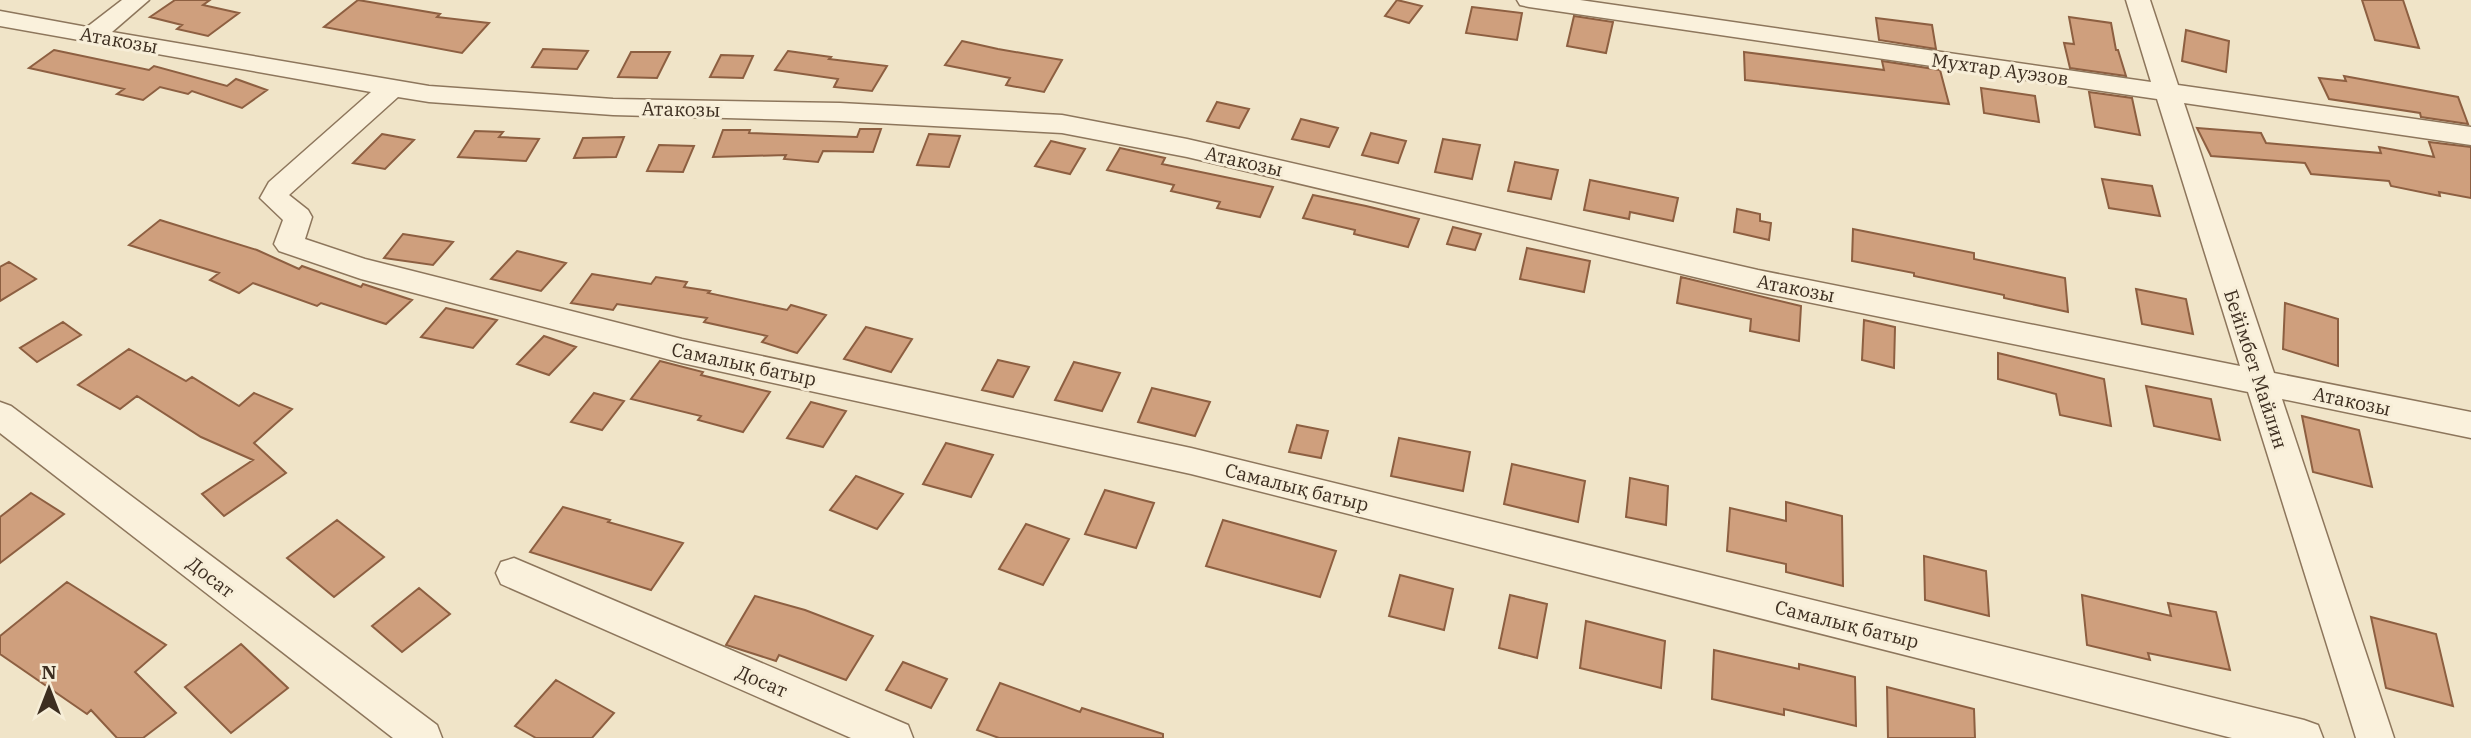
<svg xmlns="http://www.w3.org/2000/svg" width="2471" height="738" font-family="'IBM Plex Serif',serif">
<rect width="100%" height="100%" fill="#f0e4c8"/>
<path fill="#cf9f7d" stroke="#8d5f41" stroke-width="2" d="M175,0h35l-7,5 36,8 -31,23 -31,-7 5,-4 -32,-8z
M358,0l82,14 -3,3 52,6 -27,30 -138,-26z
M1397,0l25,6 -13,17 -24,-7z
M2362,0h41l16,48 -44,-8z
M1472,7l50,6 -5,27 -51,-7z
M1574,16l39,6 -7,31 -39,-7z
M2069,17l42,6 5,27h2l8,26 -56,-8 -6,-25 10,1z
M1876,18l56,7 4,24 -57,-9z
M2186,30l43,11 -3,31 -44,-11z
M962,41l36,8 64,11 -18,32 -38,-7 4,-7 -65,-13z
M543,49l45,2 -11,18 -45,-2z
M54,50l95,20 5,-4 73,20 9,-7 31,11 -25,18 -50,-17 -4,3 -28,-7 -17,13 -26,-6 7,-5 -95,-21z
M788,51l43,6 -2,2 58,7 -15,25 -38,-4 4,-8 -63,-9z
M631,52h39l-13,26 -39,-1z
M1744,52l140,18 -2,-9 58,9 9,34 -204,-24z
M721,55l32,1 -10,22 -33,-1z
M2344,76l114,21 10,27 -47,-7 -1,-4 -91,-14 -10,-21 27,3z
M1981,88l54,8 4,26 -55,-9z
M2089,92l43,6 8,37 -45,-8z
M1217,102l32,7 -10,19 -32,-7z
M1301,119l37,9 -9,19 -37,-8z
M2197,128l64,5 5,10 115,10 -2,-6 55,10 -5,-15 42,5v51l-32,-6 1,4 -49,-10 -2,-5 -78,-7 -6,-11 -94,-7z
M860,129h21l-8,23 -50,-1 -5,11 -34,-3 2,-4 -73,2 10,-27h27l-1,3 108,4z
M475,131l28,1 -4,5 40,2 -13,22 -68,-4z
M1371,133l35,8 -8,22 -36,-8z
M382,134l32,6 -29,29 -32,-6z
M929,134l31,2 -11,31 -32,-2z
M624,137l-8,20 -42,1 9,-20z
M1443,139l37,6 -8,34 -37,-7z
M1051,141l34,8 -15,25 -35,-8z
M659,145l35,1 -11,26 -36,-1z
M1120,148l45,10 -3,6 111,23 -13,30 -43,-9 3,-6 -49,-11 3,-6 -67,-15z
M1515,162l43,8 -7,29 -43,-8z
M2102,179l50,7 8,30 -51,-8z
M1590,180l88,18 -5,23 -43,-9 -1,7 -45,-9z
M1313,195l53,11 53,13 -11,28 -54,-13 1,-4 -52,-12z
M1737,209l23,5v7l11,2 -2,17 -35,-8z
M160,220l97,30 42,19 3,-3 59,21 2,-3 49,16 -26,24 -65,-21 -4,3 -64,-23 -14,10 -29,-13 9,-7 -90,-28z
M1453,227l28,7 -6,16 -28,-6z
M1853,229l121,24v6l91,19 3,34 -64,-14v-3l-90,-19v-3l-62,-12z
M403,234l50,8 -20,23 -49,-7z
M1527,248l63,13 -6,31 -64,-13z
M517,251l49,12 -25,28 -50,-12z
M9,262l27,17 -36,22v-34z
M592,274l59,10 5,-7 31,5 -3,5 26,4 -2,2 79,17 4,-5 35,10 -29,38 -35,-11 5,-6 -63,-14 3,-4 -90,-14 -4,6 -42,-7z
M1681,277l120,29 -2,35 -49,-10 1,-12 -74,-16z
M2136,289l50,10 7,35 -51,-10z
M2285,303l53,16v47l-55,-17z
M446,308l51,12 -24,28 -52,-11z
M1864,320l31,7 -1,41 -32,-8z
M63,322l18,13 -44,27 -17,-14z
M866,327l46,12 -21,33 -47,-13z
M544,336l32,11 -27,28 -32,-11z
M129,349l57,32 6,-4 47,29 15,-13 38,16 -38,34 32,30 -62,43 -22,-22 51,-34 -52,-23 -64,-41 -17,13 -42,-24z
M1998,353l106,26 7,47 -51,-11 -4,-21 -58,-15z
M998,360l31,7 -16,30 -31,-7z
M660,361l43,11 -2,3 69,17 -27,40 -45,-12 3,-4 -70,-17z
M1074,362l46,11 -18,38 -47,-11z
M2146,386l65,13 9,41 -66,-14z
M1152,388l58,14 -15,34 -57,-14z
M594,393l30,8 -22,29 -31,-8z
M811,402l35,9 -23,36 -36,-9z
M2302,416l57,14 13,57 -59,-15z
M1297,425l31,6 -7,27 -32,-6z
M1399,438l71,14 -7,39 -72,-15z
M946,443l47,12 -22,42 -48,-13z
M1512,464l73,17 -7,41 -74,-18z
M856,476l47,18 -26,35 -47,-19z
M1630,478l38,8 -2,39 -40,-8z
M1105,490l49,13 -18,45 -51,-14z
M31,493l33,21 -64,49v-46z
M1786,502l56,14 1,70 -57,-14v-8l-59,-13 3,-43 56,13z
M563,507l47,13 -2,2 75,21 -32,47 -121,-38z
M337,520l47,37 -50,40 -47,-39z
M1223,520l113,31 -16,46 -114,-31z
M1026,524l43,15 -26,46 -44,-16z
M1924,556l62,15 3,45 -64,-16z
M1400,575l53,14 -9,41 -55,-14z
M67,582l99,63 -31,27 41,41 -33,25h-26l-26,-28 -4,4 -87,-60v-18z
M419,588l31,26 -48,38 -30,-26z
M1510,595l37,9 -10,54 -38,-10z
M2082,595l89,21 -3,-13 48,9 14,58 -82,-17 2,7 -63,-15z
M755,596l50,14 68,26 -27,44 -67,-25 -3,6 -50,-16z
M2371,617l65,17 17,72 -67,-18z
M1586,621l79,20 -4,47 -81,-20z
M241,644l47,44 -57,45 -46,-46z
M1714,650l85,19v-5l56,13 1,49 -72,-17v6l-72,-16z
M903,662l44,17 -16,29 -45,-18z
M556,680l58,33 -22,25h-56l-21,-12z
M1000,683l80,29 2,-4 81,26v4h-164l-22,-8z
M1887,687l87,22 1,29h-87z"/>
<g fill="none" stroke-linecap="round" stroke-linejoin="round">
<defs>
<path id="minor" d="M122,0h27l-37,32 317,54 184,13 227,4 222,12 125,24 571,131 482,96 -83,-267 -628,-92 -9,-2 -3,-5h63l571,82 -25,-82h24l28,85 293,42v18l-287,-42 90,270 197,39v26l-189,-39 112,339h-38l-108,-346 -490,-100 -571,-135 -125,-24 -222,-12 -227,-6 -184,-13 -31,-5 -109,98 19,15 4,7 -7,22 60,20 317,80 509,109 1113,272 14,5 5,13h-91l-1041,-264 -509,-111 -321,-84 -82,-28 -5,-7 9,-24 -23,-22 9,-16 102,-90 -371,-66v-15l87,16z
M0,402l11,4 426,319 5,13h-49l-393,-305z
M514,558l394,167 5,13h-62l-350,-154 -5,-11 5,-11z"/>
</defs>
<use href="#minor" stroke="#8d765c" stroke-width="3"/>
<use href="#minor" fill="#faf1dc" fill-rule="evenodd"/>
</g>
<g text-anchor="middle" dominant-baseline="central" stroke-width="6" stroke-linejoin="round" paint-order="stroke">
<g font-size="19" fill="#3d2e20" stroke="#f7eed8">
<text transform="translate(119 40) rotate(10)">Атакозы</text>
<text transform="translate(2000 69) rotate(8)">Мухтар Ауэзов</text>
<text transform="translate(681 109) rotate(1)">Атакозы</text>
<text transform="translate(1244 161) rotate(13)">Атакозы</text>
<text transform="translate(1796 288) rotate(11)">Атакозы</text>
<text transform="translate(744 364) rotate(12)">Самалық батыр</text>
<text transform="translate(2256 369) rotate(72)">Бейімбет Майлин</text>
<text transform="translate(2352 401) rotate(12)">Атакозы</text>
<text transform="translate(1297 487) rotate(14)">Самалық батыр</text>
<text transform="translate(211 577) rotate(38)">Досат</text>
<text transform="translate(1847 624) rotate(14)">Самалық батыр</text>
<text transform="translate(762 681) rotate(23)">Досат</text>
</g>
</g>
<g transform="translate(49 689)" stroke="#f7eed8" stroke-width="5" paint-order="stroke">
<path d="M0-5L12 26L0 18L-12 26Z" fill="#3d2e20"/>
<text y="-10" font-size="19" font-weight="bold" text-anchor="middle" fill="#3d2e20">N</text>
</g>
</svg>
